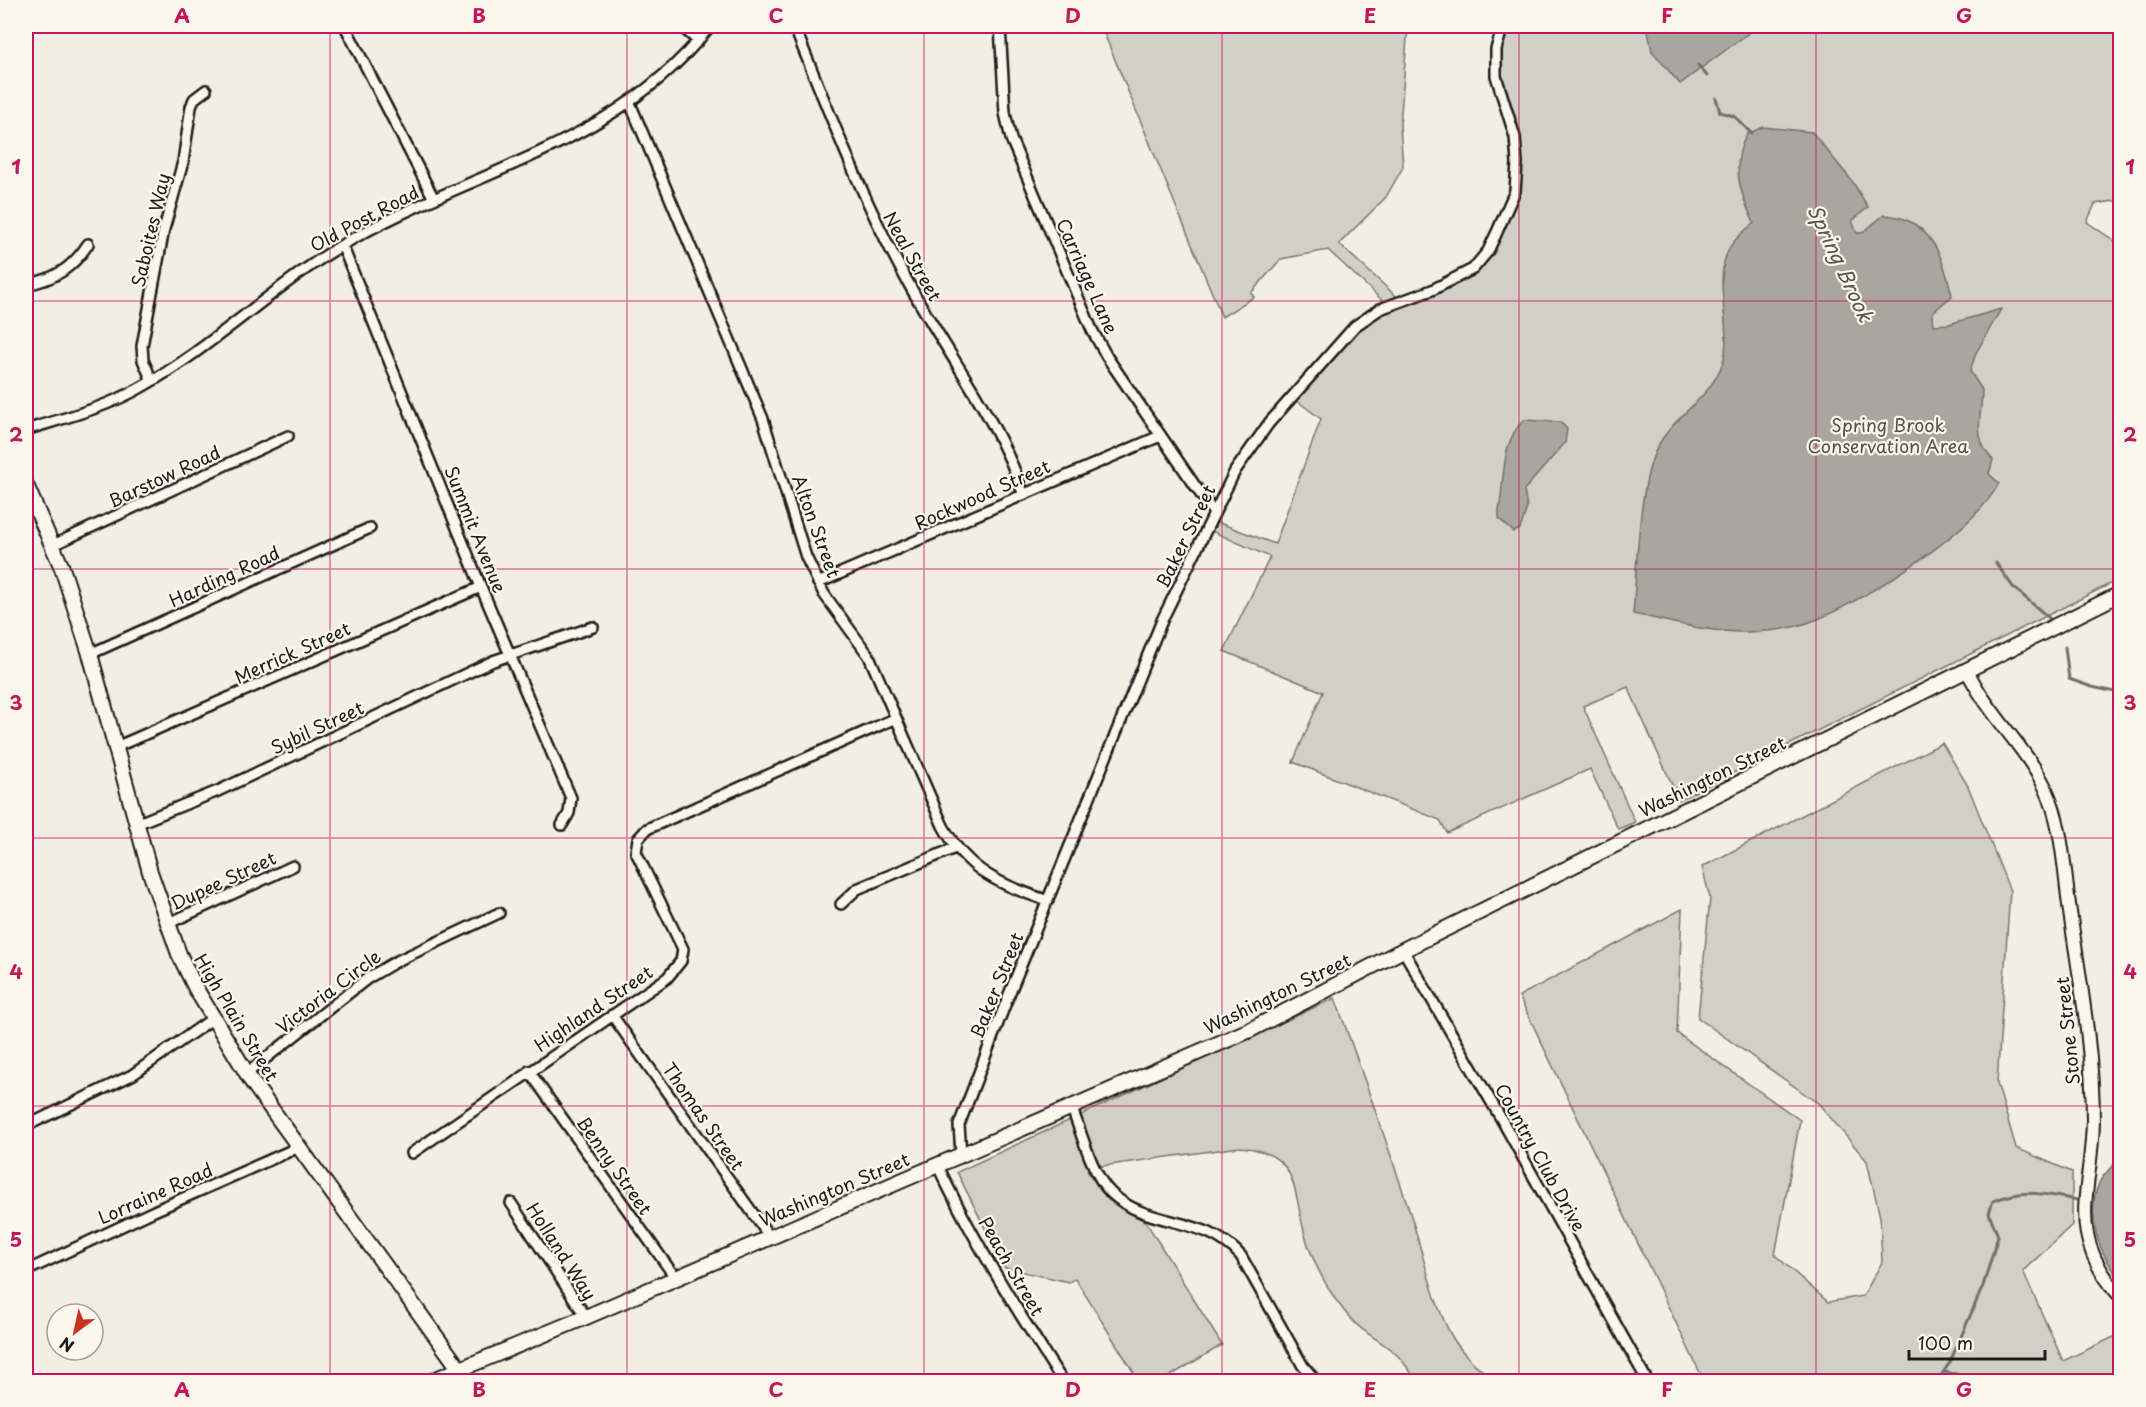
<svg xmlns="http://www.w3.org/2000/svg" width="2146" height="1407" font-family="'Playpen Sans',sans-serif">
<rect width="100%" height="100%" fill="#f2eee4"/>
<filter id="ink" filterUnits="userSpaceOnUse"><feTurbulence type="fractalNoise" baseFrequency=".0167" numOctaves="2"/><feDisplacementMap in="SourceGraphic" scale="12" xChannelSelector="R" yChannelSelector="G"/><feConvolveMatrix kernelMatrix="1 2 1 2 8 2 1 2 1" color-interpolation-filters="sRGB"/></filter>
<g filter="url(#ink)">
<path fill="#d2cfc6" stroke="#777671" stroke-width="1.5" d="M1101,26h307l-8,99 3,42 -17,30 -47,47 58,53 -13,5 -56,-52 -47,9 -30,34 3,4 -32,20z
M1503,26h617v174l-25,4 -8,18 33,23v334l-441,221 -51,-113 -45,19 52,116 -17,7 -28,-60 -143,64 -7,-13 -147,-58 30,-70 -99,-41 46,-94 -61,-27 5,-9 61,23 46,-125 -29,-22 76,-80 105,-48 38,-68 6,-38 -21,-87z
M1942,743l26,43 42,105 -13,192 19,65 56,24v53l-49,46 40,90 57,-27v47h-416l-185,-385 163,-87 -5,124 123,87 -25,135 53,47 35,-6 19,-34 -2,-45 -13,-56 -48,-57 -121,-86 12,-120 -8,-31z
M1335,998c27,74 53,147 77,221 12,39 22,88 42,121 11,17 26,30 42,41h-79c-6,-8 -12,-18 -19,-25 -14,-14 -34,-22 -47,-37 -20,-22 -38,-55 -46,-84 -13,-47 -5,-82 -65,-88l-138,19 -15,5 21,29 38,22 76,123 -60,36h-23l-64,-103 -6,4 -64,-14 -48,-96z"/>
<path fill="#a9a6a0" stroke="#716f6b" stroke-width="1.5" d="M1647,26h111l-78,58 -28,-33z
M1763,127l49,5 40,49 16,26 -16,14 5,12h5l22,-18c46,2 60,43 68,81l-20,17 1,12 16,-1 52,-15 -25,44 -6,18 12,19c0,27 -11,47 11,70l-4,14 10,9c-24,48 -131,115 -181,136 -22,9 -48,13 -72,13 -37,1 -77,-11 -113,-18 4,-43 5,-134 26,-170 17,-30 53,-47 64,-82 10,-34 -11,-82 6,-113 5,-10 16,-19 25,-26 -14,-29 -24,-59 -7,-89z
M1524,420l36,2 7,7 -2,14 -41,47 3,18 -7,21 -6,3 -15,-13v-9c6,-30 1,-68 25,-90z
M2120,1157v122c-21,-25 -35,-63 -21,-96 4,-9 15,-18 21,-26z"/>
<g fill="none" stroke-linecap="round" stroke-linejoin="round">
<path stroke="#716f6b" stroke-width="3" d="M1698,65l9,11
M1716,98l4,14 14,4 17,17
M1996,563l17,24 36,31
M2065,647l4,32 23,8 28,6
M1943,1372l13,2 13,8
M1937,1382l13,-20 33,-76 15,-50 -9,-23 4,-12c33,-13 50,-7 84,-1
M2115,1382l5,-10"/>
<defs>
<path id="minor" d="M345,26l89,173
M681,26l17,15
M794,26c36,88 69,176 116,260 38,69 88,133 113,207
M1000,26l5,87 6,26 81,191 15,27 106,155
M630,103l133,316 43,138 18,37 45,62 74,170c25,46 57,58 105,75
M342,245l139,342 90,211 -2,15 -7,12
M26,285c28,-6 46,-16 62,-41
M152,381l-9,-21 -1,-14 22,-117 19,-67 8,-55 3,-8 12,-9
M26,430c38,-12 79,-22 114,-42 77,-43 139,-108 216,-151 124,-69 263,-94 354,-211
M53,545l235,-109
M818,583l342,-147
M90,654l280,-126
M116,747l365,-160
M136,824l82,-33 275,-130 100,-34
M841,904l16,-15 98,-41
M167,924l126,-58
M1403,950l100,172 145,260
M612,1015l157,221
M529,1071l146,206
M247,1073l121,-95 29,-17 102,-48
M1071,1106c10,25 21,69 40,87 38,36 93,21 130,63l62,110 14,16
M26,1126l106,-51 80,-56
M412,1153l255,-175 14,-17 2,-12 -47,-97 2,-13 9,-10 249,-111
M961,1154l-2,-29 49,-128 155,-379 72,-147 34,-48 86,-97 25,-17 52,-19 41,-21 15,-18 9,-19 18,-41 2,-28 -2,-26 -19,-61v-27l7,-23
M937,1164c35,75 81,148 126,218
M511,1203l75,114
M26,1271l128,-60 145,-64"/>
<path id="tertiary" d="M1967,670c20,43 57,75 78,117 18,37 19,85 25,125 10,69 23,139 23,208 -1,73 -29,113 27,176"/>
<path id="secondary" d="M26,485l36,83 28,86 60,218 29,82 17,35 56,93 217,300
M429,1382l157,-65 664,-287 153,-80 717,-356"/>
</defs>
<use href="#minor" stroke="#1c1c1c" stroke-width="14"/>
<use href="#tertiary" stroke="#1c1c1c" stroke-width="16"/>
<use href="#secondary" stroke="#1c1c1c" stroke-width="18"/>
<use href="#minor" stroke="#fbf7ec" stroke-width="9"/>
<use href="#tertiary" stroke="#fbf7ec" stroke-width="12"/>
<use href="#secondary" stroke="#fbf7ec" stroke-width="14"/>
</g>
</g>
<path fill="none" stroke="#c2185b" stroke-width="1.5" stroke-opacity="0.55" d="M330,26v1356M627,26v1356M924,26v1356M1222,26v1356M1519,26v1356M1816,26v1356M26,301h2094M26,569h2094M26,838h2094M26,1106h2094"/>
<g text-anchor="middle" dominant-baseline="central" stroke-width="4.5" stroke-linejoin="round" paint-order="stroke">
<g font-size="18" fill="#1c1c1c" stroke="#fbf7ec">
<text transform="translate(364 218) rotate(-28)">Old Post Road</text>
<text transform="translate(150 230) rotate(-77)">Saboites Way</text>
<text transform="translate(913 256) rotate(61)">Neal Street</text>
<text transform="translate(1088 276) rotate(66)">Carriage Lane</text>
<text transform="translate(164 476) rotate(-25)">Barstow Road</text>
<text transform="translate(982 494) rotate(-24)">Rockwood Street</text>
<text transform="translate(817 526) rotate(70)">Alton Street</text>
<text transform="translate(476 529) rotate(68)">Summit Avenue</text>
<text transform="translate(1185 536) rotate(-64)">Baker Street</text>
<text transform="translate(224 576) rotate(-25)">Harding Road</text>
<text transform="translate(292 652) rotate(-24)">Merrick Street</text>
<text transform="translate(317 727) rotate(-25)">Sybil Street</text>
<text transform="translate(1712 776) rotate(-26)">Washington Street</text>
<text transform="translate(223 880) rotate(-25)">Dupee Street</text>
<text transform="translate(996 985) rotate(-68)">Baker Street</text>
<text transform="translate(328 991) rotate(-37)">Victoria Circle</text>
<text transform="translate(1277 993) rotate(-26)">Washington Street</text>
<text transform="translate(593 1008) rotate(-34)">Highland Street</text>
<text transform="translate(237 1017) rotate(59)">High Plain Street</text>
<text transform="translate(2067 1031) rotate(-96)">Stone Street</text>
<text transform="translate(704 1116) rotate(55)">Thomas Street</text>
<text transform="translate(1541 1157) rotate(61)">Country Club Drive</text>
<text transform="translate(615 1165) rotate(55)">Benny Street</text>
<text transform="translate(834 1189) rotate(-23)">Washington Street</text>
<text transform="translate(155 1193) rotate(-24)">Lorraine Road</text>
<text transform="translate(562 1251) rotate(57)">Holland Way</text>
<text transform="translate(1012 1266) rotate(60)">Peach Street</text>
</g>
<g font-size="18" fill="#53524f" stroke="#fbf7ec">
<text x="1888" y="424">Spring Brook<tspan x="1888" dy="21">Conservation Area</tspan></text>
</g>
<g font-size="20" font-style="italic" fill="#545351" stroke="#fbf7ec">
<text transform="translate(1841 263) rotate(65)">Spring Brook</text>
</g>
</g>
<rect width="2146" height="1407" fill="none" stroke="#fbf7ec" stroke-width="66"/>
<g transform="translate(75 1332) rotate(213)"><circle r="28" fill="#fbf7ec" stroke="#a29f99" stroke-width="1.5"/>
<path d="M0-4.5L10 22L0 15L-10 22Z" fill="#c8321e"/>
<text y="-9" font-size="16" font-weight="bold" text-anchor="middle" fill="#1c1c1c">N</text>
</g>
<path d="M1909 1350v9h136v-9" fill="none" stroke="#1c1c1c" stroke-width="3"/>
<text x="1918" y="1350" font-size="18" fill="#1c1c1c" stroke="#fbf7ec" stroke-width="4.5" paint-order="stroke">100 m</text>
<rect x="33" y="33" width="2080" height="1341" fill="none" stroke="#c2185b" stroke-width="2"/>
<g font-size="20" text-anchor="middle" font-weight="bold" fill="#c2185b">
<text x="182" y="23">A</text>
<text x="479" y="23">B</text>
<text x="776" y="23">C</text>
<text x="1073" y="23">D</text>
<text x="1370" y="23">E</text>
<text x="1667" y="23">F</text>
<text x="1964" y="23">G</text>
<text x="16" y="174">1</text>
<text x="2130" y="174">1</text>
<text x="16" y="442">2</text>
<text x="2130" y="442">2</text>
<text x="16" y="710">3</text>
<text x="2130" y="710">3</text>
<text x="16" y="979">4</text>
<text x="2130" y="979">4</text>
<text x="16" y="1247">5</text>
<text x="2130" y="1247">5</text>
<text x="182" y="1397">A</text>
<text x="479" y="1397">B</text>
<text x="776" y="1397">C</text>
<text x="1073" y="1397">D</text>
<text x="1370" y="1397">E</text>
<text x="1667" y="1397">F</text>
<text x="1964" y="1397">G</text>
</g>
</svg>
